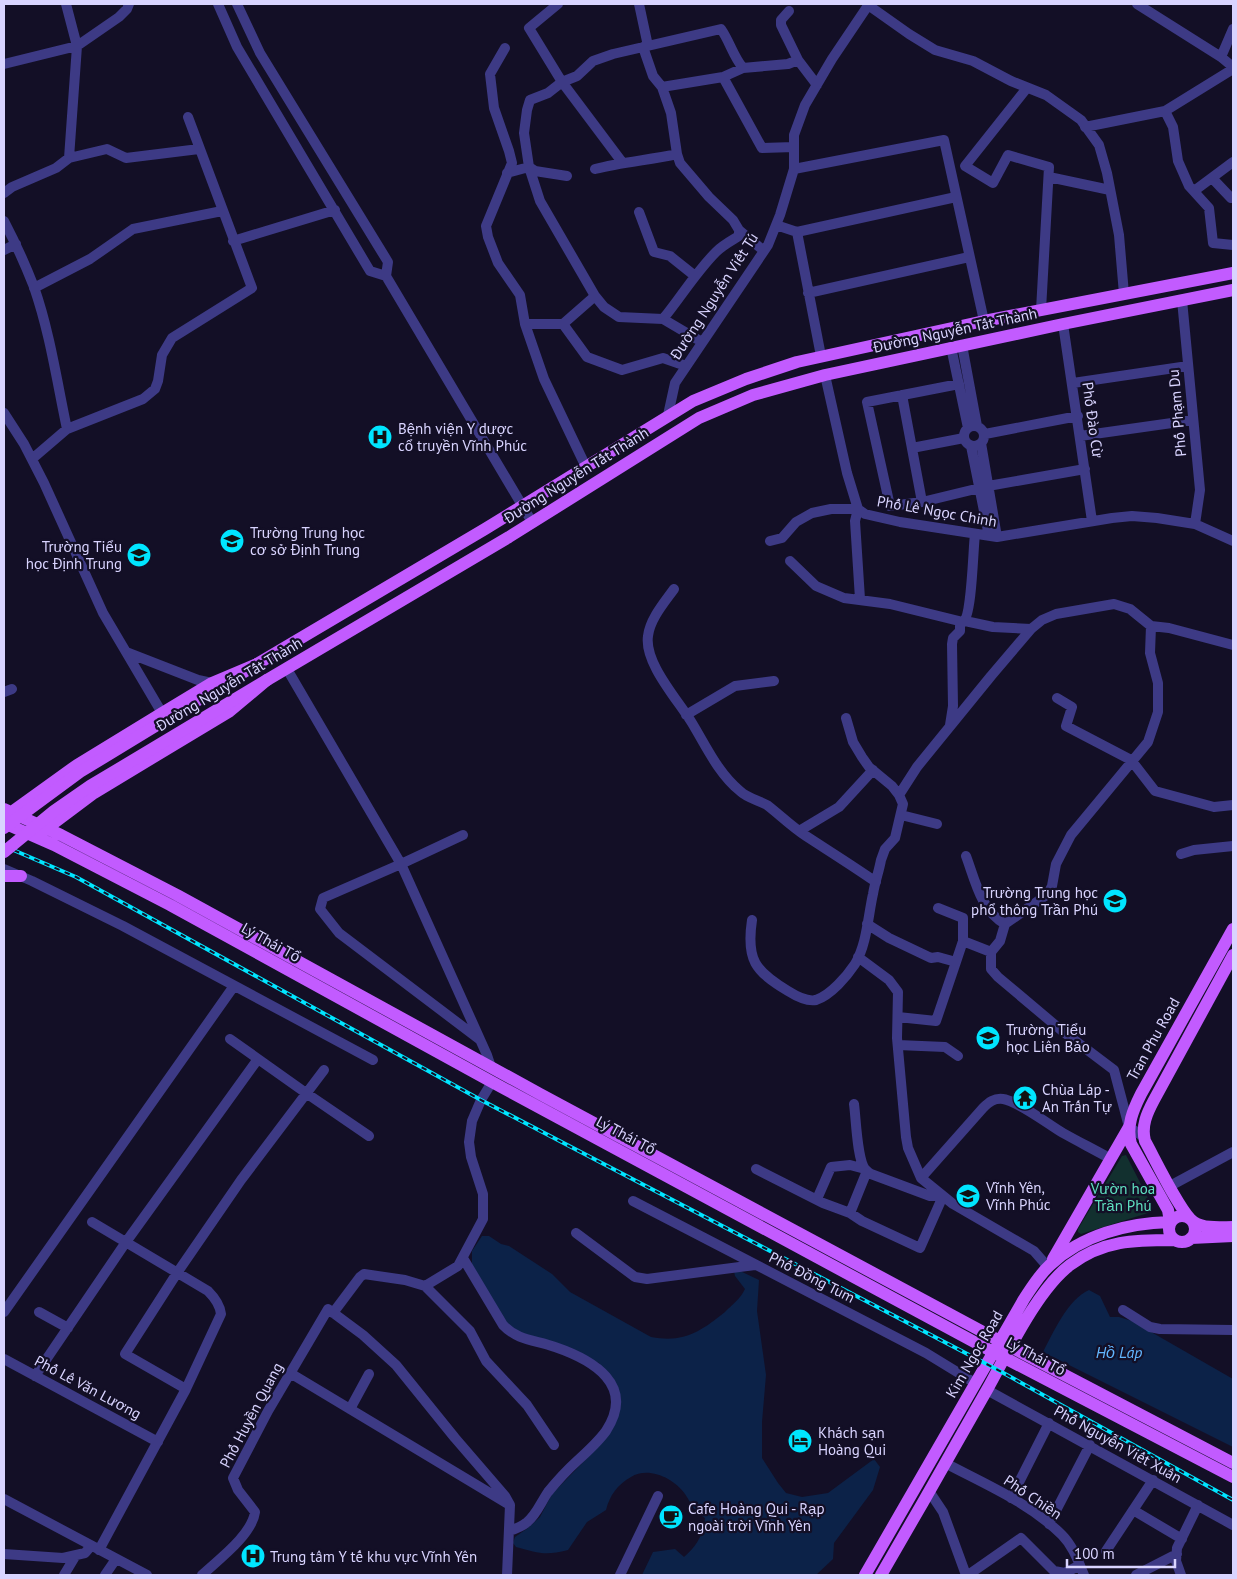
<svg xmlns="http://www.w3.org/2000/svg" width="1237" height="1579" font-family="'PT Sans',sans-serif">
<rect width="100%" height="100%" fill="#130f26"/>
<path fill="#12302f" d="M1126,1155l27,53 -5,5 -67,21 -3,-2v-3l44,-73z"/>
<path fill="#0c2248" d="M482,1236h7l12,8 8,2 43,28 18,18 81,45c33,6 49,-5 74,-25 7,-7 16,-14 20,-23l-10,-13 -1,-5 4,-1 21,10 -2,31 9,64 -4,47v36l16,25 8,10 16,4 26,-4 46,-34 6,8 -7,23 -39,53 -1,16 -17,16h-174l11,-23 22,-3 9,8c12,-10 20,-23 21,-39 -13,-9 -12,-12 -20,-24 -11,-16 -37,-28 -54,-17 -14,8 -21,18 -25,33l-19,12 -19,28c-23,6 -30,3 -52,-3l-3,-4 2,-6 13,-9 12,-11 12,-23 47,-48 20,-43 -20,-40 -83,-30 -11,-10 -33,-58v-14z
M1089,1290l11,6 10,21h9l13,4 101,58v68l-190,-95c10,-19 25,-53 46,-62z"/>
<g fill="none" stroke-linecap="round" stroke-linejoin="round">
<path stroke="#3d3a85" stroke-width="10" d="M66,4l11,42 -8,112
M218,4l19,43 133,224 16,5
M237,4l23,49 128,209 -2,14 146,246
M558,4l-29,24 33,54 60,80
M639,4l9,42
M1137,4l84,53 12,10
M868,5l41,29 26,16 38,11 38,20 35,14 35,25 18,25 8,28 12,62 5,59
M789,11l-8,9v5l17,35 19,25
M643,47l10,29 9,11 9,26 6,41 3,9 29,34 24,23 6,10v6c-8,5 -16,9 -23,16 -20,20 -35,45 -53,67
M505,48l-15,26 4,34 15,43 3,12 -26,63 2,11 10,26 22,32 5,29h38l32,-28
M1221,57l12,-28
M4,64l73,-18 42,-29 8,-8 2,-5
M723,77l39,71 32,-1
M662,87l61,-10 20,-9
M1027,88l-62,78 28,17 15,-28 41,12 -8,143
M1165,111l8,16 5,34 11,25 20,22 4,35 20,2
M1085,127l80,-16 68,-42
M595,169c27,-7 55,-9 82,-15
M794,169l150,-29 40,181
M507,173l22,-6 6,4 32,5
M1049,177l61,13
M1212,178l19,20 2,-1
M1194,191l39,-29
M4,193l8,-6 44,-19 13,-10 38,-9 19,9 73,-9
M639,212l15,40 16,4 25,20
M4,221c11,21 21,43 30,66 16,46 23,95 33,142
M776,225l21,7 159,-35
M739,230l25,21
M797,232l24,124
M233,241l102,-31
M4,250l12,-6
M34,288l56,-29 43,-30 89,-18
M808,293l161,-36
M1182,300l18,190 -5,34
M525,324l19,55 42,88
M563,324l24,33 35,13 41,-12 23,8
M1063,324l29,197
M702,342l-39,-23 -44,-2 -15,-10 -9,-11 -55,-95 -11,-34 -5,-34 3,-23 3,-10 18,-7 14,-11 15,-6 16,-15 20,-7 108,-25c9,13 12,27 22,39l45,-4 10,-4
M962,345l15,81
M951,347l17,81
M825,375l22,98 11,36 7,5 35,8 97,15 115,-19 20,-2 25,2 38,6 38,17
M1073,383l115,-17
M959,384l-92,18 23,104 32,-4 66,-16 97,-17
M902,395l20,107
M4,413l20,31 20,39 59,130 59,100
M668,415l7,-32 93,-138 12,-30 14,-46v-34l11,-30 27,-46 37,-55
M964 436a10 10 0 1 1 20 0a10 10 0 1 1-20 0Z
M985,434l93,-18
M1080,436l113,-16
M981,443l16,94
M971,446l18,90
M912,448l52,-10
M32,459l35,-30 76,-30 12,-10 3,-8 4,-26 10,-17 80,-50 -64,-171
M770,541l12,-3 14,-16 16,-9 19,-4h27l-3,12 5,78
M790,561l26,25 28,12 46,6 73,18c9,-6 10,-73 12,-88
M674,589c-10,14 -24,30 -26,47 -4,27 30,64 44,87 14,23 26,50 48,68 7,7 18,9 27,14 13,10 25,22 39,31 23,15 47,30 70,46
M965,621l28,6 38,2
M126,652l72,28 14,3
M287,669l114,195 86,191 4,12
M4,692l8,-3
M1057,698l15,9 -6,19 65,34 24,31 59,16 19,-2
M686,715l49,-29 39,-5
M950,725l3,-19 -1,-62 1,-6 7,-7v-9
M899,795l18,-28 74,-91 40,-47 11,-9 14,-6 58,-10 16,5 21,17 18,2 64,17
M901,815l36,9
M799,831l40,-24 34,-37
M463,835l-62,29 -78,34 -3,11 19,24 140,106
M1181,854l13,-4 39,-4
M966,856c9,24 15,55 39,68
M4,869l28,12 91,45 250,134
M938,908l25,10v23
M752,920c-6,40 3,51 36,71 8,5 19,11 28,9 15,-5 31,-24 39,-36 12,-20 13,-48 18,-70 2,-12 6,-23 8,-34l4,-11 10,-11 8,-34 -4,-9 -7,-9 -23,-19 -7,-10 -9,-15 -7,-24
M867,924l22,14 42,20 7,-1 18,5 7,-21 28,11
M858,957l31,23 9,12 -1,46 9,99 2,11 13,30 32,26 81,47 14,16
M898,1017l38,4 20,-59
M230,1039l76,54 63,43
M898,1045l47,2 13,9
M854,1104c2,14 3,55 11,65 2,2 4,4 6,5l59,22h13l-23,52 -58,-27 -12,-8 17,-42
M1144,1137l-15,-10 -15,-57 -53,-40 -63,-53 -7,-8v-17l9,-11 5,-17 43,-30 4,-8 4,-22 15,-29 77,-93 10,-30v-29l-8,-30 1,-27
M756,1169l67,34 27,10
M921,1178l62,-70c6,-6 11,-10 20,-9 15,2 45,25 60,34 16,9 32,17 48,26
M1170,1186l63,-34
M817,1199l14,-32 19,-2 15,4
M633,1201l293,152 49,30
M92,1222l116,69c6,6 12,14 13,23l-35,75 -87,161
M576,1233l59,44 12,2 108,-14
M463,1258l40,67c15,16 33,15 52,22 38,13 81,38 51,84 -8,11 -19,21 -29,30 -11,10 -20,20 -29,31 -7,10 -12,24 -22,31 -5,4 -11,6 -17,8
M425,1286l33,-20 25,-47v-25l-12,-37 -2,-15 3,-21 9,-21 11,-18
M1123,1310l27,17 10,2 73,1
M4,1312l230,-326
M39,1312l29,16
M333,1313l27,-36 4,-3 41,6 20,6 45,45 16,30 41,44 27,40
M4,1359l154,83
M290,1373l218,131
M35,1376l91,-134 132,-183
M186,1389l-61,-35 52,-81 64,-93 83,-110
M987,1390l246,135
M350,1409l19,-35
M945,1463c40,21 85,40 117,72 11,11 16,26 22,40
M929,1491l14,21 23,63
M1011,1498l38,-75
M4,1499l143,76
M1133,1510l49,29
M1049,1524l41,-79
M1106,1551l47,-71
M4,1554l59,4 22,-5 6,-7
M64,1575l12,-20
M105,1575l11,-16
M202,1575c16,-15 50,-40 53,-63l-17,-22 -5,-12 35,-67 60,-102 35,26 33,30 59,73 50,58 5,9 -3,70
M620,1575l38,-79
M968,1575l53,-37 33,33 11,2 15,-8
M1136,1575l41,-21
M1181,1575l-5,-14 1,-13 21,-43"/>
<path stroke="#c25bff" stroke-width="12" d="M4,809l57,26 116,60 363,199 471,253 222,116
M6,816l71,-51 85,-52 50,-30 45,-19 228,-135 208,-128 53,-22 51,-17 187,-41 249,-48
M4,823l50,22 116,60 322,177 486,262 255,133
M42,832l52,-39 136,-82 37,-31 242,-143 190,-119 54,-23 72,-20 238,-51 170,-34
M4,876h17
M1233,955l-79,145c-7,13 -13,26 -9,41 9,16 36,73 49,81 11,7 27,5 39,5
M1169 1229a13 13 0 1 1 26 0a13 13 0 1 1-26 0Z
M1191,1238l42,-2
M1053,1259l76,-132
M865,1575l159,-276c8,-12 15,-24 26,-34 32,-30 77,-42 120,-43l-2,-12 -37,-66c-5,-18 2,-34 10,-50l92,-165
M881,1575c36,-62 72,-125 107,-187 20,-36 50,-99 82,-123 33,-25 65,-25 104,-25"/>
<defs>
<path id="rail" d="M4,846l72,31 405,223 517,270 235,130"/>
</defs>
<use href="#rail" stroke="#00e5ff" stroke-width="4"/>
<use href="#rail" stroke="#130f26" stroke-width="2" stroke-dasharray="5.5" stroke-linecap="butt"/>
<path stroke="#c25bff" stroke-width="12" d="M4,828l76,-56 177,-108
M4,852l50,-41 36,-25 177,-106"/>
</g>
<defs>
<symbol id="hospital-disc" viewBox="-11 -11 22 22"><circle r="9.5" fill="#00e5ff" stroke="#130f26"/><path d="M-5-5h3v3.5h4V-5h3V5h-3V1.5h-4V5h-3Z" fill="#111"/></symbol>
<symbol id="school-disc" viewBox="-11 -11 22 22"><circle r="9.5" fill="#00e5ff" stroke="#130f26"/><path d="M0-5L7-2L0 1L-7-2ZM-4 1L0 2.5L4 1V4Q0 6-4 4Z" fill="#111"/></symbol>
<symbol id="temple-disc" viewBox="-11 -11 22 22"><circle r="9.5" fill="#00e5ff" stroke="#130f26"/><path d="M0-6L5-2H3V0L6.5 2.5H4V6H1.5V3h-3V6H-4V2.5H-6.5L-3 0V-2H-5Z" fill="#111"/></symbol>
<symbol id="hotel-disc" viewBox="-11 -11 22 22"><circle r="9.5" fill="#00e5ff" stroke="#130f26"/><path d="M-6-4.5h1.5V1H6V5H4.5V3h-9V5H-6ZM-4 0a1.8 1.8 0 1 1 3.6 0ZM.5 0V-2.5h3Q6-2.5 6 0Z" fill="#111"/></symbol>
<symbol id="cafe-disc" viewBox="-11 -11 22 22"><circle r="9.5" fill="#00e5ff" stroke="#130f26"/><path d="M-5.5-4.5H6V0H3Q3 3.5 0 3.5H-2.5Q-5.5 3.5-5.5 0ZM3-3.2v2h1.7v-2ZM-6 4.5H4V6H-6Z" fill="#111"/></symbol>
</defs>
<g fill-rule="evenodd">
<use href="#hospital-disc" x="366" y="423" width="28" height="28"/>
<use href="#school-disc" x="218" y="527" width="28" height="28"/>
<use href="#school-disc" x="125" y="541" width="28" height="28"/>
<use href="#school-disc" x="1101" y="887" width="28" height="28"/>
<use href="#school-disc" x="974" y="1024" width="28" height="28"/>
<use href="#temple-disc" x="1011" y="1084" width="28" height="28"/>
<use href="#school-disc" x="954" y="1182" width="28" height="28"/>
<use href="#hotel-disc" x="786" y="1427" width="28" height="28"/>
<use href="#cafe-disc" x="657" y="1503" width="28" height="28"/>
<use href="#hospital-disc" x="239" y="1542" width="28" height="28"/>
</g>
<g text-anchor="middle" dominant-baseline="central" stroke-width="4.5" stroke-linejoin="round" paint-order="stroke">
<g font-size="15" fill="#d9d4ff" stroke="#130f26">
<text transform="translate(714 296) rotate(-57)">Đường Nguyễn Viết Tú</text>
<text transform="translate(955 330) rotate(-12)">Đường Nguyễn Tất Thành</text>
<text transform="translate(1177 413) rotate(-95)">Phố Phạm Du</text>
<text transform="translate(1093 420) rotate(82)">Phố Đào Cừ</text>
<text transform="translate(576 475) rotate(-32)">Đường Nguyễn Tất Thành</text>
<text transform="translate(937 511) rotate(10)">Phố Lê Ngọc Chinh</text>
<text transform="translate(229 684) rotate(-31)">Đường Nguyễn Tất Thành</text>
<text transform="translate(271 942) rotate(29)">Lý Thái Tổ</text>
<text transform="translate(1153 1039) rotate(-61)">Tran Phu Road</text>
<text transform="translate(626 1135) rotate(28)">Lý Thái Tổ</text>
<text transform="translate(812 1277) rotate(27)">Phố Đồng Tum</text>
<text transform="translate(974 1354) rotate(-60)">Kim Ngoc Road</text>
<text transform="translate(1036 1356) rotate(28)">Lý Thái Tổ</text>
<text transform="translate(88 1387) rotate(28)">Phố Lê Văn Lương</text>
<text transform="translate(251 1415) rotate(-62)">Phố Huyền Quang</text>
<text transform="translate(1118 1444) rotate(29)">Phố Nguyễn Viết Xuân</text>
<text transform="translate(1033 1497) rotate(34)">Phố Chiền</text>
</g>
<g font-size="15" fill="#d9d4ff" stroke="#130f26" text-anchor="start">
<text x="398" y="428">Bệnh viện Y dược<tspan x="398" dy="17">cổ truyền Vĩnh Phúc</tspan></text>
<text x="250" y="532">Trường Trung học<tspan x="250" dy="17">cơ sở Định Trung</tspan></text>
<text x="122" y="546" text-anchor="end">Trường Tiểu<tspan x="122" dy="17">học Định Trung</tspan></text>
<text x="1098" y="892" text-anchor="end">Trường Trung học<tspan x="1098" dy="17">phổ thông Trần Phú</tspan></text>
<text x="1006" y="1029">Trường Tiểu<tspan x="1006" dy="17">học Liên Bảo</tspan></text>
<text x="1042" y="1089">Chùa Láp -<tspan x="1042" dy="17">An Trấn Tự</tspan></text>
<text x="986" y="1187">Vĩnh Yên,<tspan x="986" dy="17">Vĩnh Phúc</tspan></text>
<text x="818" y="1432">Khách sạn<tspan x="818" dy="17">Hoàng Qui</tspan></text>
<text x="688" y="1508">Cafe Hoàng Qui - Rạp<tspan x="688" dy="17">ngoài trời Vĩnh Yên</tspan></text>
<text x="270" y="1556">Trung tâm Y tế khu vực Vĩnh Yên</text>
</g>
<g font-size="15" fill="#5fe0c0" stroke="#130f26">
<text x="1123" y="1188">Vườn hoa<tspan x="1123" dy="17">Trần Phú</tspan></text>
</g>
<g font-size="16" font-style="italic" fill="#62b6ff" stroke="#130f26">
<text x="1119" y="1352">Hồ Láp</text>
</g>
</g>
<rect width="1237" height="1579" fill="none" stroke="#d9d4ff" stroke-width="10"/>
<path d="M1067 1559v8h108v-8" fill="none" stroke="#d9d4ff" stroke-width="2.5"/>
<text x="1074" y="1559" font-size="15" fill="#d9d4ff" stroke="#130f26" stroke-width="4" paint-order="stroke">100 m</text>
</svg>
